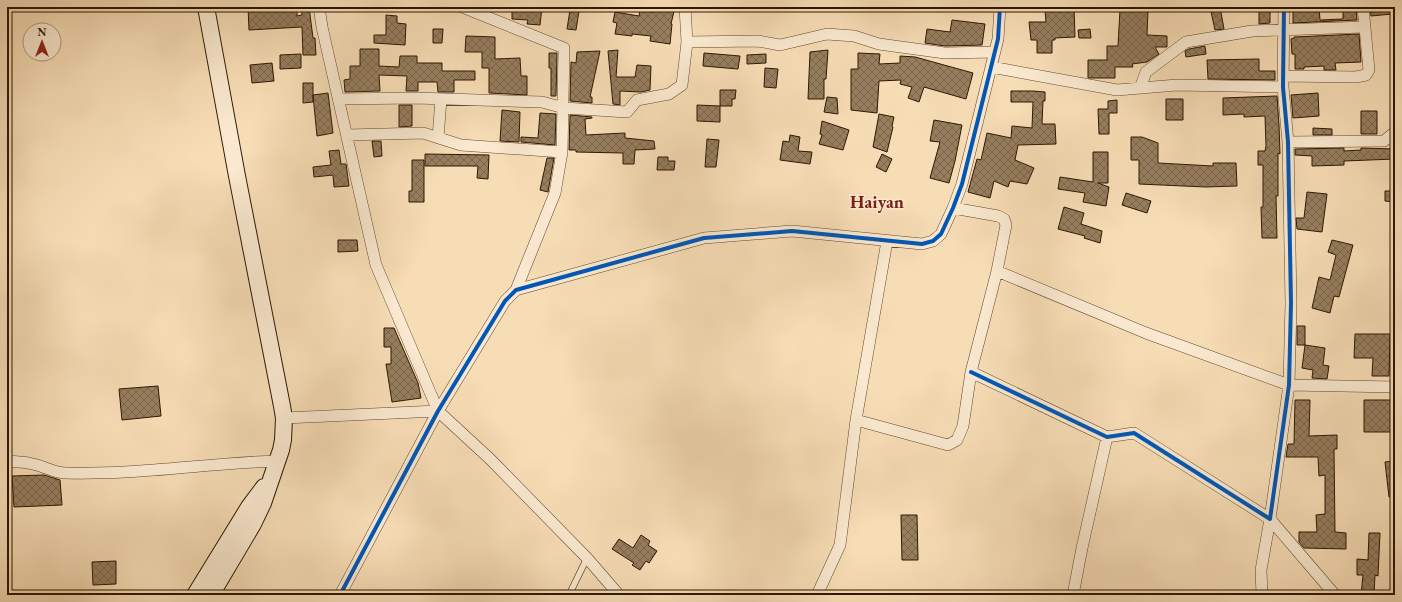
<svg xmlns="http://www.w3.org/2000/svg" width="1402" height="602" font-family="'EB Garamond',serif">
<defs>
<pattern id="building-cross-hatch" width="8" height="8" patternUnits="userSpaceOnUse"><rect width="8" height="8" fill="#967e5f"/><path d="M0 0l8 8M0 8l8-8" fill="none" stroke="#7b664c"/></pattern>
</defs>
<rect width="100%" height="100%" fill="#f7ddb6"/>
<filter id="stains"><feTurbulence type="fractalNoise" baseFrequency=".005" numOctaves="4"/><feColorMatrix values="0 0 0 0 .2 0 0 0 0 .09 0 0 0 0 .02 0 0 0 .5 -.17"/></filter>
<radialGradient id="worn" r=".72"><stop offset=".6" stop-color="#630" stop-opacity="0"/><stop offset="1" stop-color="#630" stop-opacity=".3"/></radialGradient>
<path fill="url(#building-cross-hatch)" stroke="#2c1700" d="M248,7h49v9l5,-1v-8h7l4,31h2l1,17h-13l-1,-28 -53,3z
M512,7h30l-2,18 -13,-1 1,-4 -16,-1z
M655,7h20l-4,17h1l-2,20 -20,-3 1,-5 -19,-2v2l-17,-2 2,-11 -4,-1 2,-10 24,4 1,-6 14,2z
M1210,7h10l4,22 -9,1z
M1259,7h11v16l-11,1z
M1319,7l1,13 23,-1v-12h13l1,13 -64,3v-15z
M1370,7h22v7l-21,2z
M1074,8l1,29 -20,1v2h-3v13h-15v-13h-6l-2,-18h17l-1,-12z
M570,10l9,1 -3,19 -9,-1z
M1120,10l28,1 -1,24 20,1v11h-12l4,7 -12,8 -15,2 1,3h-18v11h-27v-18h19v-14h11z
M386,15l11,1v7l9,1 -1,21 -31,-2v-8h12z
M952,20l33,4 -3,21 -37,1 -20,-3 2,-14 23,3z
M433,29h10l-1,14h-9z
M1090,29l1,9h-12l-1,-8z
M1359,34l2,28 -26,1 1,7h-12v-4l-20,1v2h-9v-15h-3l-1,-15 3,-1v-1z
M466,36l29,1v22l25,-1 1,18h6v19l-38,-2v-25h-7v-16h-17z
M1205,46l1,8 -20,3 -1,-6 4,-2z
M360,49h19v17l20,1 1,-11h17v7h25v8h33v9h-21v12h-16l-1,-10h-19v9h-12l1,-15 -28,-1 1,16 -35,1 -1,-12 6,-1v-13h10z
M618,50l-2,27h19l2,-12 14,1 -1,24 -9,2 -21,-1v14l-7,-1 -5,-53z
M828,50l-2,29h-2v20h-16l2,-47z
M600,51l-10,46h2v6l-22,-2 1,-39 5,1 1,-11z
M549,53h8l-1,43h-5v-28h-2z
M704,53l36,3 -2,13 -35,-3z
M858,53l22,1 -1,10 21,-1v-7l15,1 58,16 -7,26 -42,-12 -5,15 -11,-4 4,-11 -12,-3 1,-4 -22,1 -2,32 -26,-3v-41h7z
M301,54v14l-21,1v-14z
M766,54v9l-19,1v-9z
M1259,59v12h16v9l-67,-1 -1,-19z
M272,63l2,18 -22,2 -2,-18z
M765,68l13,1 -2,19 -12,-1z
M303,83h10v19l-10,1z
M720,90h16l-1,9h-3v7h-12z
M1011,91h22l12,1v9h-2l-1,23h13l1,20 -38,1 -3,15 19,8 -7,16 -17,-3 -2,6 -14,-6 -4,17 -22,-6 9,-33 4,1 6,-27 24,5 1,-12 20,2 1,-26h-22z
M328,93l5,40 -16,3 -4,-41z
M1318,93l1,23 -26,2 -2,-23z
M1277,96l2,29 1,29 -2,-1v43h-2l1,42h-15l-1,-31h2v-42h-5v-14h7l1,-5 -1,-30 -21,1v-3l-21,1v-17z
M827,97l10,1 1,16 -14,-2z
M1166,99h17v21h-17z
M1117,100v13h-8v21h-10l-1,-25h10v-8z
M399,105h13v21l-13,1z
M697,105l23,1v16l-23,-1z
M502,110l18,2 -1,30 -19,-1z
M1361,111h16v23h-16z
M540,113l16,1 -1,31 -34,-3v-5l17,1z
M879,114l15,3 -2,9 1,1 -6,25 -14,-5z
M570,115l22,2v1l-7,1 1,16 39,-2v5l29,3 1,8 -20,1 -1,14h-11v-11l-47,-1v-2h-7z
M934,120l28,5 -7,36 -6,22 -19,-5 10,-36 -10,-1z
M822,121l27,9 -6,20 -24,-6 3,-9 -2,-1z
M1313,128l19,1v6h-19z
M790,135l10,2 -2,14 14,1 -2,12 -30,-4 3,-19 6,1z
M1131,137h11l16,6v20l55,3v-3h23l1,23 -31,1 -67,-3v-24h-8z
M707,139l12,1 -3,27h-11z
M372,141h9l1,15 -8,1z
M1344,148v3l17,-1v-2l34,1v10l-51,2v4l-32,1v-10l-17,-1v-6z
M339,150l2,14h5l3,22 -15,1 -1,-12 -19,2 -1,-10 18,-2 -2,-14z
M1093,152h15v31h-10l11,4 -3,19 -23,-4 2,-9 -27,-4 2,-12 33,5z
M425,154l64,1 -1,24 -11,-1 1,-12h-53z
M882,154l10,5 -6,13 -10,-5z
M658,157h10v4h7l-1,9h-17z
M547,158h7l-6,34 -8,-2z
M412,160h12v42h-15v-11h3z
M1385,191h10v11l-10,-1z
M1307,192l20,2 -5,38 -25,-3 -1,-11h8z
M1126,193l25,8 -4,12 -25,-8z
M1064,207l20,6 -3,11 21,7 -2,12 -16,-5 1,-2 -27,-7z
M338,240h19l1,11 -20,1z
M1332,240l21,5 -14,52 -5,-1 -4,17 -18,-5 7,-31 11,3 6,-25 -8,-3z
M1297,326h8v19h-8z
M384,328h10l24,55 3,15 -29,4 -6,-38h5v-17h-7z
M1355,334h35l-1,42h-17l1,-18h-19z
M1305,345l20,3 -2,17 6,1 -2,13 -15,-1 1,-8 -11,-2z
M158,386l3,30 -39,4 -3,-31z
M1295,400h15l-1,36 28,-1v14h-3l1,83 11,1v16l-42,-1 -5,-6v-10h18l-1,-17 9,-1v-39l-6,1 -1,-19h-32l2,-13h6z
M1364,400h27l1,32h-28z
M1395,461v35l-6,1 -4,-35z
M44,475l16,5 2,25 -48,2 -2,-31z
M901,515h16l1,45h-16z
M1369,533h11l-2,43 -3,-1 -1,20h-13l2,-20h-6v-16l11,1z
M641,535l9,6 -2,4 9,6 -8,12 -3,-2 -6,9 -8,-5 2,-2 -22,-14 7,-10 14,9z
M116,561v23l-23,1 -1,-23z"/>
<g fill="none" stroke-linecap="round" stroke-linejoin="round">
<defs>
<path id="lane" d="M569,595l18,-37"/>
<path id="street" d="M319,7l3,20 54,238 62,146 52,48 97,99 32,37
M462,7l102,41 -2,104 -7,41 -39,97
M687,42l71,-1 22,4 47,-11 27,2 25,8 66,9 50,-1
M991,67l126,23 60,-5 106,2
M1284,76l72,1 10,-2 3,-5 -6,-63
M1140,88l6,-16 40,-30 66,-11 113,-4
M338,99l77,-1 127,4 22,6 63,4 10,-12 32,-6 13,-9 5,-43 -2,-35
M347,135l76,-2 38,12 101,7
M438,138l3,-39
M1288,142l96,-1 11,-9
M997,271l149,62 143,52 106,2
M971,372l136,65 27,-4 136,86 19,-134 2,-82 -3,-161 -5,-55 1,-80
M284,418l154,-7
M856,420l92,25 9,-5 6,-14 8,-54 26,-101 9,-46 -2,-6 -6,-3 -45,-8
M7,462c10,-1 20,0 30,3 10,3 19,8 29,8 71,2 141,-10 211,-12
M1270,519l65,76
M340,595l98,-184 67,-110 11,-11 188,-52 88,-7 130,13 11,-3 8,-7 12,-26 9,-24 36,-145 2,-32
M817,595l23,-50 16,-125 31,-179
M1073,595l9,-47 25,-111
M1262,595l-1,-25 9,-51"/>
<path id="secondary" d="M206,7l31,169 45,230 2,12 -1,22 -2,10 -18,53 -10,21 -42,71
M195,595l54,-88 15,-20"/>
</defs>
<use href="#lane" stroke="#5f482e" stroke-width="7"/>
<use href="#street" stroke="#5f482e" stroke-width="12"/>
<use href="#secondary" stroke="#2c1700" stroke-width="18"/>
<use href="#lane" stroke="#fae9d0" stroke-width="5.5"/>
<use href="#street" stroke="#fae9d0" stroke-width="11"/>
<use href="#secondary" stroke="#fae9d0" stroke-width="16"/>
<defs>
<path id="cycleway" d="M971,372l136,65 27,-4 136,86 19,-134 2,-82 -3,-161 -5,-55 1,-80
M340,595l98,-184 67,-110 11,-11 188,-52 88,-7 130,13 11,-3 8,-7 12,-26 9,-24 36,-145 2,-32"/>
</defs>
<use href="#cycleway" stroke="#fae9d0" stroke-width="6"/>
<use href="#cycleway" stroke="#0057b8" stroke-width="4"/>
</g>
<g text-anchor="middle" dominant-baseline="central" stroke-width="3" stroke-linejoin="round" paint-order="stroke">
<g font-size="18" font-weight="bold" fill="#7a1f14" stroke="#fae9d0">
<text x="877" y="201">Haiyan</text>
</g>
</g>
<rect width="1402" height="602" fill="none" stroke="#f7ddb6" stroke-width="24"/>
<rect x="8" y="8" width="1386" height="586" fill="none" stroke="#2c1700" stroke-width="2"/>
<rect x="12" y="12" width="1378" height="578" fill="none" stroke="#2c1700"/>
<g transform="translate(42 42)"><circle r="19" fill="#fae9d0" stroke="#a8957d"/>
<path d="M0-3L7 15L0 10L-7 15Z" fill="#8f2418"/>
<text y="-6" font-size="11" font-weight="bold" text-anchor="middle" fill="#2c1700">N</text>
</g>
<rect width="100%" height="100%" filter="url(#stains)"/>
<rect width="100%" height="100%" fill="url(#worn)"/>
</svg>
